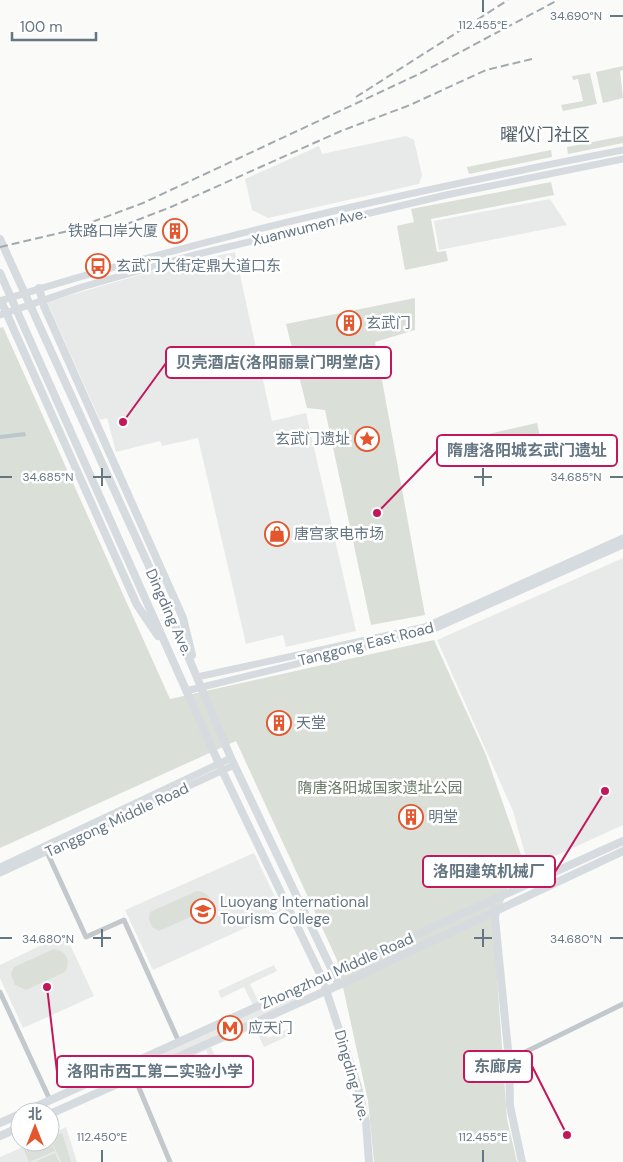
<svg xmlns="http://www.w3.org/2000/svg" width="623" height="1162" font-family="'DM Sans','Noto Sans SC',sans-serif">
<rect width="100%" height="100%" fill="#fafaf8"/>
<path fill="#e8e9e9" d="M406,136l8,4 8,35 -3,9 -151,34 -16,-8 -7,-31 74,-33 3,8z
M550,199l17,26 -128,25 -5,-29z
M235,252l37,169 34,-8 50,218 -70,16 -3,-12 -37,9 -48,-206 -36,8 -2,-5 -44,11 -9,-34 -7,2 -53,-118 123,-36z
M623,558v267l-94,43 -16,-57 -76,-171z
M254,853l28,58 -129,59 -28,-60z
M65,934l29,62 -71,32 -23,-50v-13z
M274,965l3,6 -27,13 11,23 38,-17 6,14 -43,20 6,14 22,-10 2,6 -28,13 -9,-19 -44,19 8,18 -24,11 -2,-5 18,-9 -5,-12 -58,26 -7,-14 114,-53 -11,-22 -23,11 -3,-7z
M66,1127l11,35h-77v-5l34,-15h16v-7z"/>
<path fill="#dadfd7" d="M623,66v4l-3,1 3,27 -20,5 -7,-31z
M590,73l7,31 -34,7 -2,-6 22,-4 -5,-22 -5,1 -1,-4z
M623,136v7l-55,11 -1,-7z
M551,150l1,7 -83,17 -2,-7z
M551,182l3,13 -123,24 6,33 9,-1 2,10 -43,9 -8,-44 17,-4 -3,-13z
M415,298v32l-40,12 50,273 -54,10 -46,-215 -18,-2 -21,-84z
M3,327l167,372 264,-59 52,115 40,114 -17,14 -15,50 13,186 10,43h-143l-6,-61 -31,-141 -101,-219 -236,107v-520z
M537,423l6,28 -53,12 -6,-28z
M197,891c11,2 14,6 15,16l-53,24 -7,-4 -3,-8 1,-7z
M54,949c13,2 17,12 11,23l-39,18 -11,-5 -4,-11 3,-7z
M62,1133l9,29h-10l-11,-24z
M50,1141l5,10 -26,11 -5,-12 17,-8z
M55,1153l4,9h-24z"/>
<path fill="#bbc7cb" d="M25,432l1,4 -26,3v-4z"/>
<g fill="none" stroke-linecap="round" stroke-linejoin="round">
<path stroke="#c3c8cc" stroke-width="5" d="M47,852l39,85 38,-17 55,122
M0,992l50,108
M509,1060l114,-56
M134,1076l36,86"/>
<path stroke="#d6dbdf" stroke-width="7" d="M0,301c204,-64 413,-110 623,-151
M0,315l82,-28 112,-32 252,-60 177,-36
M197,677l228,-50 198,-89
M186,691l241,-59 196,-87
M0,867l231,-109
M0,873l234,-108"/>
<path stroke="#d6dbdf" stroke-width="8" d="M0,239l163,358 68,161 108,227
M0,273l219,491 103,214 36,109 8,35 3,40
M39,288l5,18 139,312 9,37
M1,301l136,304 21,31
M494,908l15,152 1,46 12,56
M24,1112l599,-271
M50,1114l289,-129 284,-134
M0,1123l20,-9
M0,1136l20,-9"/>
<path stroke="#a2aab0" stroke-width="2" stroke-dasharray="8 4" stroke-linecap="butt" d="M356,97l152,-97
M114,229l57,-22 170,-76 69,-26 76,-35 46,-11
M0,247l68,-16 75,-28 276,-129 139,-74"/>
</g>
<path fill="none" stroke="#657683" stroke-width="2" d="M483,0v12M610,16h13M102,468v18M483,468v18M0,477h12M93,477h18M474,477h18M610,477h13M102,929v18M483,929v18M0,938h12M93,938h18M474,938h18M610,938h13M102,1150v12M483,1150v12"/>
<defs>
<symbol id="building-ring" viewBox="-11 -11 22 22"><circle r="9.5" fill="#fff" stroke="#e4572e" stroke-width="1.5"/><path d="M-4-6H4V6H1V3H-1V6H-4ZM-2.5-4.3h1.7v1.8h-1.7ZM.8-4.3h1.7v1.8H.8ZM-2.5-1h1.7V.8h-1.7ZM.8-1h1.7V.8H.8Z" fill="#e4572e"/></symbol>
<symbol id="bus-ring" viewBox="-11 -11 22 22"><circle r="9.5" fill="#fff" stroke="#e4572e" stroke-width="1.5"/><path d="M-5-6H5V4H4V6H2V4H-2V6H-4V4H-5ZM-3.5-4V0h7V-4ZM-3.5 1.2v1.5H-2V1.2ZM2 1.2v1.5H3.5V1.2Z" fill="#e4572e"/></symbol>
<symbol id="sight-ring" viewBox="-11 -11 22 22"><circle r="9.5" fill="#fff" stroke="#e4572e" stroke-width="1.5"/><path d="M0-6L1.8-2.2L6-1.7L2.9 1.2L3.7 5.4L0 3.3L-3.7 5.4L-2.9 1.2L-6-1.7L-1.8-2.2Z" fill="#e4572e"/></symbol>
<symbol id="shop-ring" viewBox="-11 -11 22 22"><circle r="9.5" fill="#fff" stroke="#e4572e" stroke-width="1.5"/><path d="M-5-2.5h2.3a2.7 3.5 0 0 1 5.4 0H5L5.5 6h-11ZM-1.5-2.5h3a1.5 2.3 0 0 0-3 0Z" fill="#e4572e"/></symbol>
<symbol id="school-ring" viewBox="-11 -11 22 22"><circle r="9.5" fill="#fff" stroke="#e4572e" stroke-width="1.5"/><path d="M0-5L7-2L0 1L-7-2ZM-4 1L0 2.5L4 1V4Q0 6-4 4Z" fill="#e4572e"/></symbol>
<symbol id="metro-ring" viewBox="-11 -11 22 22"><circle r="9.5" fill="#fff" stroke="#e4572e" stroke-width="1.5"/><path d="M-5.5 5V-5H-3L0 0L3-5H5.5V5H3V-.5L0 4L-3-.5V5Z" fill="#e4572e"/></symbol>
</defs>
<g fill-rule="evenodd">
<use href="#building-ring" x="161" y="217" width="28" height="28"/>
<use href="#bus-ring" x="84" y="252" width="28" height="28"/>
<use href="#building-ring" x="335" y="309" width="28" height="28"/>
<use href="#sight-ring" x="353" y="425" width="28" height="28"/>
<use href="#shop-ring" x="263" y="520" width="28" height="28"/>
<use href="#building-ring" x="265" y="709" width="28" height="28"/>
<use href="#building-ring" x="397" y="803" width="28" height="28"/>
<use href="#school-ring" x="189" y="897" width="28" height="28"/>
<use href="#metro-ring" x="216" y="1014" width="28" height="28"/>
</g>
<g text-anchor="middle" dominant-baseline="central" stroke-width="5" stroke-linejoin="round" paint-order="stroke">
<g font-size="15" fill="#657683" stroke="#fff">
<text transform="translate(309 227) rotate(-14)">Xuanwumen Ave.</text>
<text transform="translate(169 612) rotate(66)">Dingding Ave.</text>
<text transform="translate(366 644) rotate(-14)">Tanggong East Road</text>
<text transform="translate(117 820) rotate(-25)">Tanggong Middle Road</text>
<text transform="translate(337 971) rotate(-24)">Zhongzhou Middle Road</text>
<text transform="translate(352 1075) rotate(74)">Dingding Ave.</text>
</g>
<g font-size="15" fill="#657683" stroke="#fff" text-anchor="start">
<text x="158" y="231" text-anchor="end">铁路口岸大厦</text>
<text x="116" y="266">玄武门大街定鼎大道口东</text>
<text x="366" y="323">玄武门</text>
<text x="350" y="439" text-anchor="end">玄武门遗址</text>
<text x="294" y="534">唐宫家电市场</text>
<text x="296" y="723">天堂</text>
<text x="428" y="817">明堂</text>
<text x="220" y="902">Luoyang International<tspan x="220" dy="17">Tourism College</tspan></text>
<text x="248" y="1028">应天门</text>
</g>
<g font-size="15" fill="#687a64" stroke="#fff">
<text x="380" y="788">隋唐洛阳城国家遗址公园</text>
</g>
<g font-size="18" fill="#57646e" stroke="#fff">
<text x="545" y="135">曜仪门社区</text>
</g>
</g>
<g font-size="12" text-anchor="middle" fill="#657683" stroke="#fff" stroke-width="5" stroke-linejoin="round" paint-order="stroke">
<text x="576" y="20">34.690°N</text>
<text x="483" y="29">112.455°E</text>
<text x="48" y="481">34.685°N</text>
<text x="576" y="481">34.685°N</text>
<text x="48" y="943">34.680°N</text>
<text x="576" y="943">34.680°N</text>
<text x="102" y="1141">112.450°E</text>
<text x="483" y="1141">112.455°E</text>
</g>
<path fill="none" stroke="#c2185b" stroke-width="2" d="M123 422L166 363M377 513L437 451M605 791L555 872M567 1135L532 1066M47 987L57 1072"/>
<g fill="#c2185b" stroke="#fff" stroke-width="2">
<circle cx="123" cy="422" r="5"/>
<circle cx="377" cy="513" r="5"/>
<circle cx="605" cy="791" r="5"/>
<circle cx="567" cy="1135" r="5"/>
<circle cx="47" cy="987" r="5"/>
</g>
<g fill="#fff" stroke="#c2185b" stroke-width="2">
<rect x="166" y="347" width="225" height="31" rx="5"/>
<rect x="437" y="435" width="180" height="31" rx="5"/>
<rect x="423" y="856" width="132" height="31" rx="5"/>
<rect x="464" y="1051" width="68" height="31" rx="5"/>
<rect x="57" y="1056" width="196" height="31" rx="5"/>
</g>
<g font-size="16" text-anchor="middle" font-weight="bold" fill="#657683">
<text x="278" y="368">贝壳酒店(洛阳丽景门明堂店)</text>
<text x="527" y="456">隋唐洛阳城玄武门遗址</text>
<text x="489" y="877">洛阳建筑机械厂</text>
<text x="498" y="1072">东廊房</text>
<text x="155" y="1077">洛阳市西工第二实验小学</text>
</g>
<g transform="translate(35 1127)"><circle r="24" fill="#ffffff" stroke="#c1c8cd"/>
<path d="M0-4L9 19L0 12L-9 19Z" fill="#e4572e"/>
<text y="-8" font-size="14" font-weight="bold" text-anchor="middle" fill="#657683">北</text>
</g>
<path d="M12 32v8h84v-8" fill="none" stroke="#657683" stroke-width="2.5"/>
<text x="20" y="32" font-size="15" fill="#657683" stroke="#ffffff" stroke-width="4" paint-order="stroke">100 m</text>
</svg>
